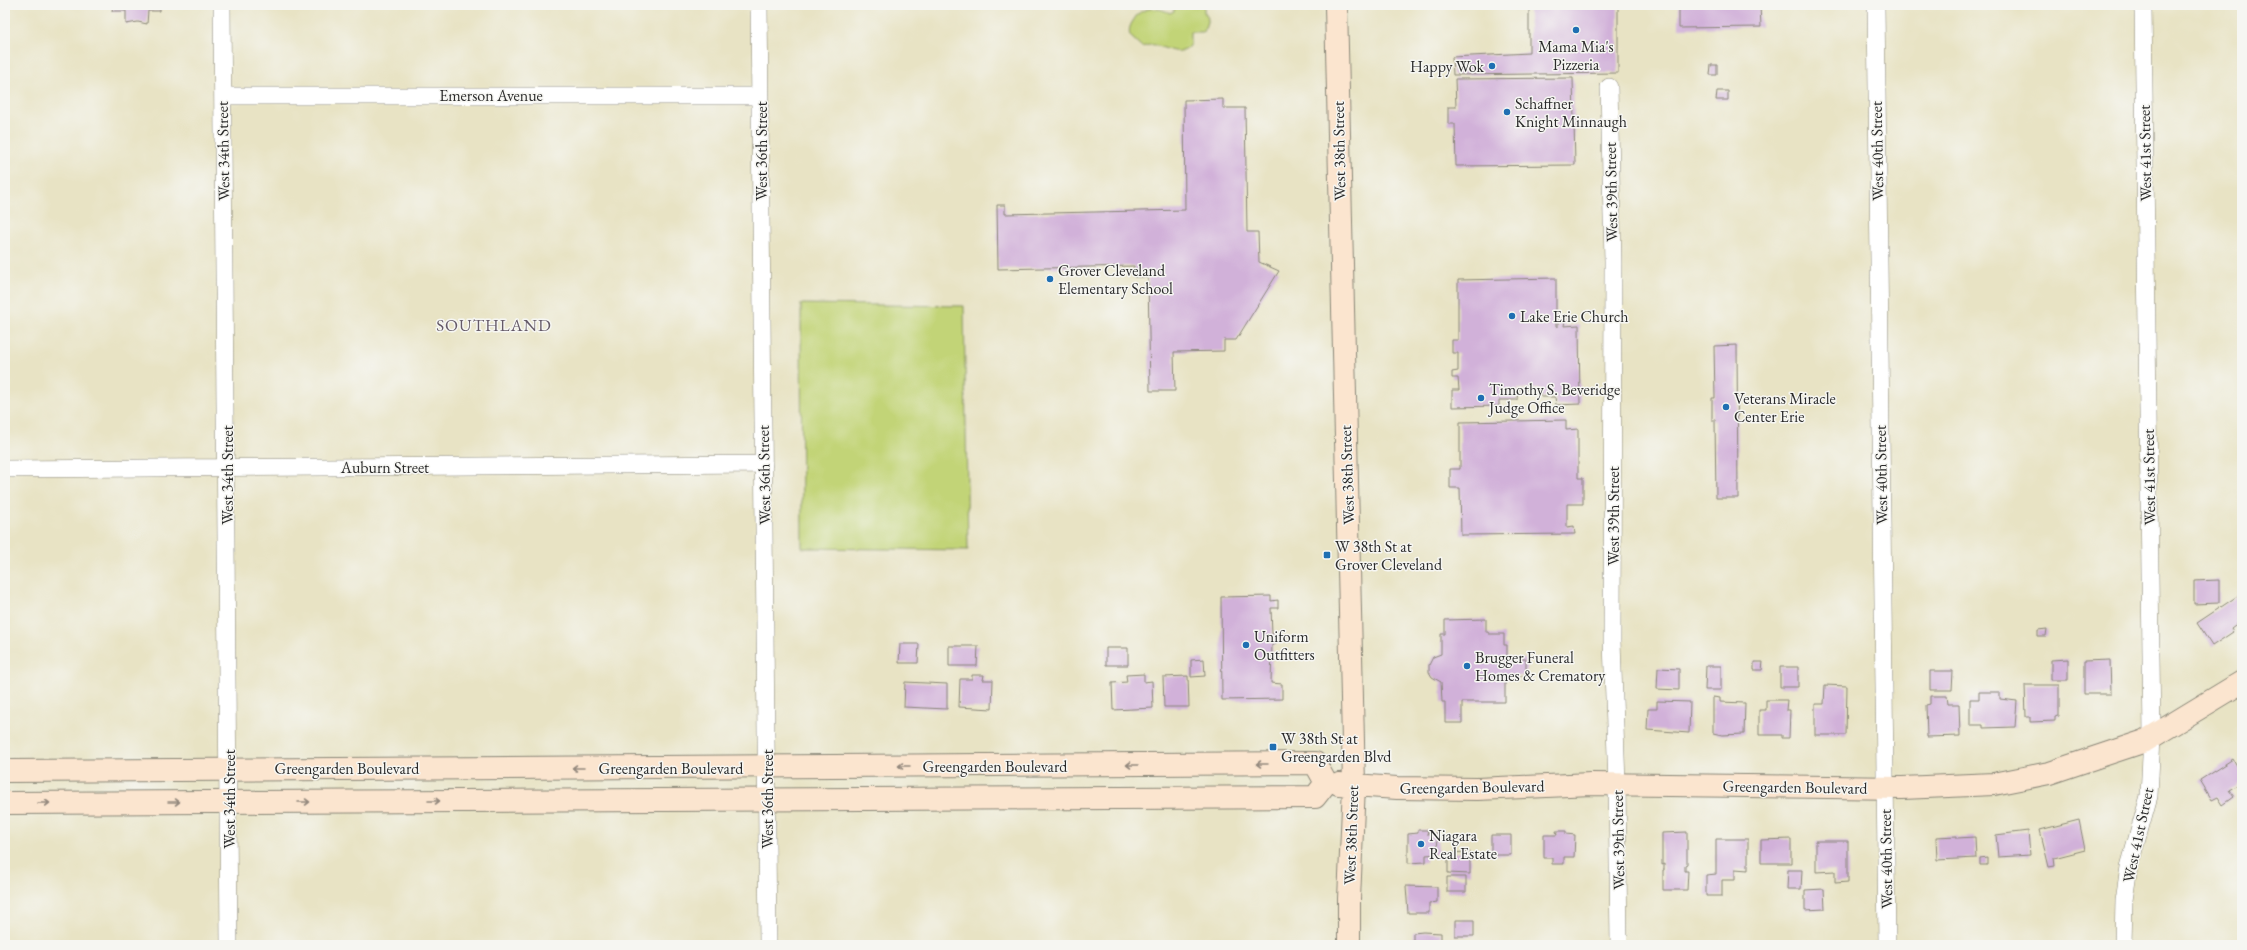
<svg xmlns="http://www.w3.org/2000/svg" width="2247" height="950" font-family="'EB Garamond',serif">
<rect width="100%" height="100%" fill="#f6f6f2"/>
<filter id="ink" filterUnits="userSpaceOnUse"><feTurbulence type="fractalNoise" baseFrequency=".025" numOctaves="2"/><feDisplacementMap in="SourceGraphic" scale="8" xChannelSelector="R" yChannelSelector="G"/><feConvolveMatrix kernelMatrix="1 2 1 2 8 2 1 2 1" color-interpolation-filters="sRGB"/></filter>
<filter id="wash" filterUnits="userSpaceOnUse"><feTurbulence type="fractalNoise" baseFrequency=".012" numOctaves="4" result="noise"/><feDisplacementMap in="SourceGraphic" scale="16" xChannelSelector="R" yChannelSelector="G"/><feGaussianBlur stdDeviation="0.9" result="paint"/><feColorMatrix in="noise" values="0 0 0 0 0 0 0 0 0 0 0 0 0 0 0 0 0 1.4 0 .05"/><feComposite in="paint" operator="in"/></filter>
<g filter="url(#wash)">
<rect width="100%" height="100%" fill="#e8e3c4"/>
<path fill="#c2d477" stroke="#768051" d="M1204,5v7l4,6 -4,14h-14v14c-10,12 -25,1 -36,-1 -3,-1 -8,1 -12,2l-12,-11c-2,-8 1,-12 5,-18 7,-12 23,-11 35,-5l4,-2v-5z
M801,304l163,2 4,244 -166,-2z"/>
<g id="blocks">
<path fill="#d1b1d9" d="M113,5h47v6h-12l-1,13 -9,-2 -12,2v-13h-14z
M1529,5h89v68l-165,2 -1,-18 77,-4z
M1679,5h81l1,22 -82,1z
M1711,65h6v10h-7z
M1573,78l2,87 -119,1 -1,-42h-7v-17h8l-1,-28z
M1717,91h11v9h-12z
M1223,99v9h22l2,124h11l1,30 20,9 -43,69h-12v11l-50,1 1,39h-25l-2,-114h-14v-11l-136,3 -1,-64h8v9l180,-4 -1,-110z
M1556,278v48l2,1v-7h7l-1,6 15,-1 1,79 -24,1 -1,-8h-14v-8h-23l-1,11h-18v6l-47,1v-17h7l-1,-12h-6v-6l6,-1v-18h-6v-13h6v-60z
M1737,345l1,153h-22l-1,-78h-3v-22h3l-1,-52z
M1566,420v10l12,-1v49h5v26h-16v23l7,-1 1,8 -114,1 -1,-47h-10v-19h10v-47z
M2219,580v23l-25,1v-23z
M2242,593v28l-11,8 2,3 -21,14 -15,-23z
M1271,596v5l7,-1v8h-7l1,26 4,-1v11l-4,1 -1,38 11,1v15l-60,1 -1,-103z
M1486,619v13h2l1,2h15v11h3v14h19v17h-21v26h-43v21h-17v-21h-3l-1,-20 -9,-5 -3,-5v-7l4,-8 8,-3v-20h4v-14z
M2047,629l-1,7h-8v-6z
M900,644h19l-1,19h-19z
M949,646h29l-1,20h-28z
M1106,648h22v17h-22z
M1204,659l1,17 -14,1v-17z
M2068,659v21h-17v-20z
M2110,660l1,34h-27v-33z
M1754,662h9l-1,8h-8z
M1706,666h15v24h-16z
M1780,667h18v20h-18z
M1658,668l21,1v21l-22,-1z
M1930,671h23l-1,19h-22z
M1144,674v8l8,-1 1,27 -40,2 -1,-27 15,-1 -1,-7z
M972,675h12l-1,5h10l-1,29 -33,-2 1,-28h12z
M1188,676l1,31h-25l-1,-30z
M905,682l42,2v25l-43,-2z
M1825,685l22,1 -1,49h-31v-31h9z
M2025,685h34v31l-4,1v4l-25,1v-5h-4z
M1979,692h21v7l17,2 -2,26 -32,1v-3h-13v-26h9z
M1930,696h17l1,8h11l1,32 -33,1 -1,-32 4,-1z
M1713,697l7,1v4l25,1 -1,31 -22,1 -9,-2z
M1766,700h21l-1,10h4l-1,28h-7v-3h-23v-25h7z
M1657,701l33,1 -1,31 -42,-3 1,-21h9z
M2233,759l9,15v8l-13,8 5,7 -11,8 -5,-8 -6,3 -12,-20z
M2079,820l6,30 -31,8 1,8 -6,1 -9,-37z
M1418,830h10l-1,4 10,-1 1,21 -12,1v7l-18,1v-29l10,-1z
M1556,831h10v3l9,1 -1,22h-10v7h-12v-6h-8v-23h13z
M2028,831l2,24 -32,2 -2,-22z
M1687,832v32l-2,1v6h3l-1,19h-24v-20h1v-6l-2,1v-32z
M1491,835h20v20h-20z
M1957,836v2l18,-1 1,21 -39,2 -1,-23z
M1716,839h32v31l-13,-1v11h-13v16h-16v-21l10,-1z
M1791,839v24h-30v-23z
M1816,841h32v41l-13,1v-12l-19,1z
M1470,852v22l-22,-1v-20z
M1987,857v8h-7v-7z
M1788,870h14l-1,19h-14z
M1447,877h19v15h-19z
M1406,886l31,1v15l-8,1v10h-21z
M1824,889l1,20 -20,1v-20z
M1455,920h19v16h-19z
M1423,932l18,1v12h-32v-4l4,-1v-7z"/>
</g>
</g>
<g filter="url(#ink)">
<use href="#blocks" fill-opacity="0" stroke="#8a8778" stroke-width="1"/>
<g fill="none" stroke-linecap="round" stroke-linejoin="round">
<defs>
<path id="street" d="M222,5l7,940
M759,5l9,940
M1876,5l11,940
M1609,87l4,174 -1,380 5,143 2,161
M223,96h537
M5,469l759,-5
M2123,945l1,-45 5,-33 20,-71 3,-59 -9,-732"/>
<path id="secondary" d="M1336,5l18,780 -5,114v46
M5,771l1310,-8 11,20
M1339,784l58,4 80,1 114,-5 311,4 92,-4 55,-11 96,-32 97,-59
M5,803l1310,-6 11,-14"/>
</defs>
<use href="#street" stroke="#8a8778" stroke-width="18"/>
<use href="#secondary" stroke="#8a8778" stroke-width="24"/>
<use href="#street" stroke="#fff" stroke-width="17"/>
<use href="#secondary" stroke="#fbe5cf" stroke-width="22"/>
</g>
<defs><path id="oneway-shaft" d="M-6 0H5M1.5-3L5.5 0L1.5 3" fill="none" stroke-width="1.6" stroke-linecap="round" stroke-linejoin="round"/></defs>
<g stroke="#93887d">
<use href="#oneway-shaft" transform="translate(1262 764) rotate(180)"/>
<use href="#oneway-shaft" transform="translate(1132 765) rotate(180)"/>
<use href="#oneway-shaft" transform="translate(904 766) rotate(180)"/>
<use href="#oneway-shaft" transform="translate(578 768) rotate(180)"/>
<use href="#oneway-shaft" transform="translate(434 801)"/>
<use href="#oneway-shaft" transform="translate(174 802)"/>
<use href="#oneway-shaft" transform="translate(304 802)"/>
<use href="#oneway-shaft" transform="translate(44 803)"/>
</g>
</g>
<g fill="#1f6fb2" stroke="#f6f6f2" stroke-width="1.5">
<circle cx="1576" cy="30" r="4"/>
<circle cx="1492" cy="66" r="4"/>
<circle cx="1507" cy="112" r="4"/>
<circle cx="1050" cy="279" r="4"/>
<circle cx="1512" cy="316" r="4"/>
<circle cx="1481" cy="398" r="4"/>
<circle cx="1726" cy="407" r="4"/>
<rect x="1323" y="551" width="8" height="8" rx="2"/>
<circle cx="1246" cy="645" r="4"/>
<circle cx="1467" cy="666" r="4"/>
<rect x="1269" y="743" width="8" height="8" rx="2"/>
<circle cx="1421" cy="844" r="4"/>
</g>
<g text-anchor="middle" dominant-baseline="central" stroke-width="3" stroke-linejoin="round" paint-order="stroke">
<g font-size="16" fill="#2b2b2b" stroke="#f6f6f2" text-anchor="start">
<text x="1576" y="46" text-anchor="middle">Mama Mia's<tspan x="1576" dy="18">Pizzeria</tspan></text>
<text x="1484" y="66" text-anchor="end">Happy Wok</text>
<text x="1515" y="103">Schaffner<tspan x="1515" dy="18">Knight Minnaugh</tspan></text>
<text x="1058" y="270">Grover Cleveland<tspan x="1058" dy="18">Elementary School</tspan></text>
<text x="1520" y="316">Lake Erie Church</text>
<text x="1489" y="389">Timothy S. Beveridge<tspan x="1489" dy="18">Judge Office</tspan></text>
<text x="1734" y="398">Veterans Miracle<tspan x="1734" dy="18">Center Erie</tspan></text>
<text x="1335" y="546">W 38th St at<tspan x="1335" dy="18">Grover Cleveland</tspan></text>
<text x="1254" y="636">Uniform<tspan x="1254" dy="18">Outfitters</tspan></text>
<text x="1475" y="657">Brugger Funeral<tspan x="1475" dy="18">Homes &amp; Crematory</tspan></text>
<text x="1281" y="738">W 38th St at<tspan x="1281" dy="18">Greengarden Blvd</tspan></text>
<text x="1429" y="835">Niagara<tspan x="1429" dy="18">Real Estate</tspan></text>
</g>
<g font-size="16" fill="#2b2b2b" stroke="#f6f6f2">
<text x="491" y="95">Emerson Avenue</text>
<text transform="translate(223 151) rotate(-91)">West 34th Street</text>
<text transform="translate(761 151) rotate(-90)">West 36th Street</text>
<text transform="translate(1339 151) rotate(-91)">West 38th Street</text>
<text transform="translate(1877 151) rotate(-91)">West 40th Street</text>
<text transform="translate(2145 153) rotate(-91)">West 41st Street</text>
<text transform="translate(1611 192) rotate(-91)">West 39th Street</text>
<text x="385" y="467">Auburn Street</text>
<text transform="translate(227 475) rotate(-90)">West 34th Street</text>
<text transform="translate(764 475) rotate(-91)">West 36th Street</text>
<text transform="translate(1347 475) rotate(-92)">West 38th Street</text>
<text transform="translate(1881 475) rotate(-91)">West 40th Street</text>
<text transform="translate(2149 477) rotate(-91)">West 41st Street</text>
<text transform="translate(1613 516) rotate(-90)">West 39th Street</text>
<text x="995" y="766">Greengarden Boulevard</text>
<text x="347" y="768">Greengarden Boulevard</text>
<text x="671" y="768">Greengarden Boulevard</text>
<text transform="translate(1472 787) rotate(-1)">Greengarden Boulevard</text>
<text transform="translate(1795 787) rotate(1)">Greengarden Boulevard</text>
<text transform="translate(229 799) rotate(-90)">West 34th Street</text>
<text transform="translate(767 799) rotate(-90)">West 36th Street</text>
<text transform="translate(1351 835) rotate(-88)">West 38th Street</text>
<text transform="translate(2138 835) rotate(-78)">West 41st Street</text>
<text transform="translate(1618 840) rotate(-91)">West 39th Street</text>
<text transform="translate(1886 859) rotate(-91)">West 40th Street</text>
</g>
<g font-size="17" letter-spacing="1" fill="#655a68" stroke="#f6f6f2">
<text x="494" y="325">SOUTHLAND</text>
</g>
</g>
<rect width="2247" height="950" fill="none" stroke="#f6f6f2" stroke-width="20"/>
</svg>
